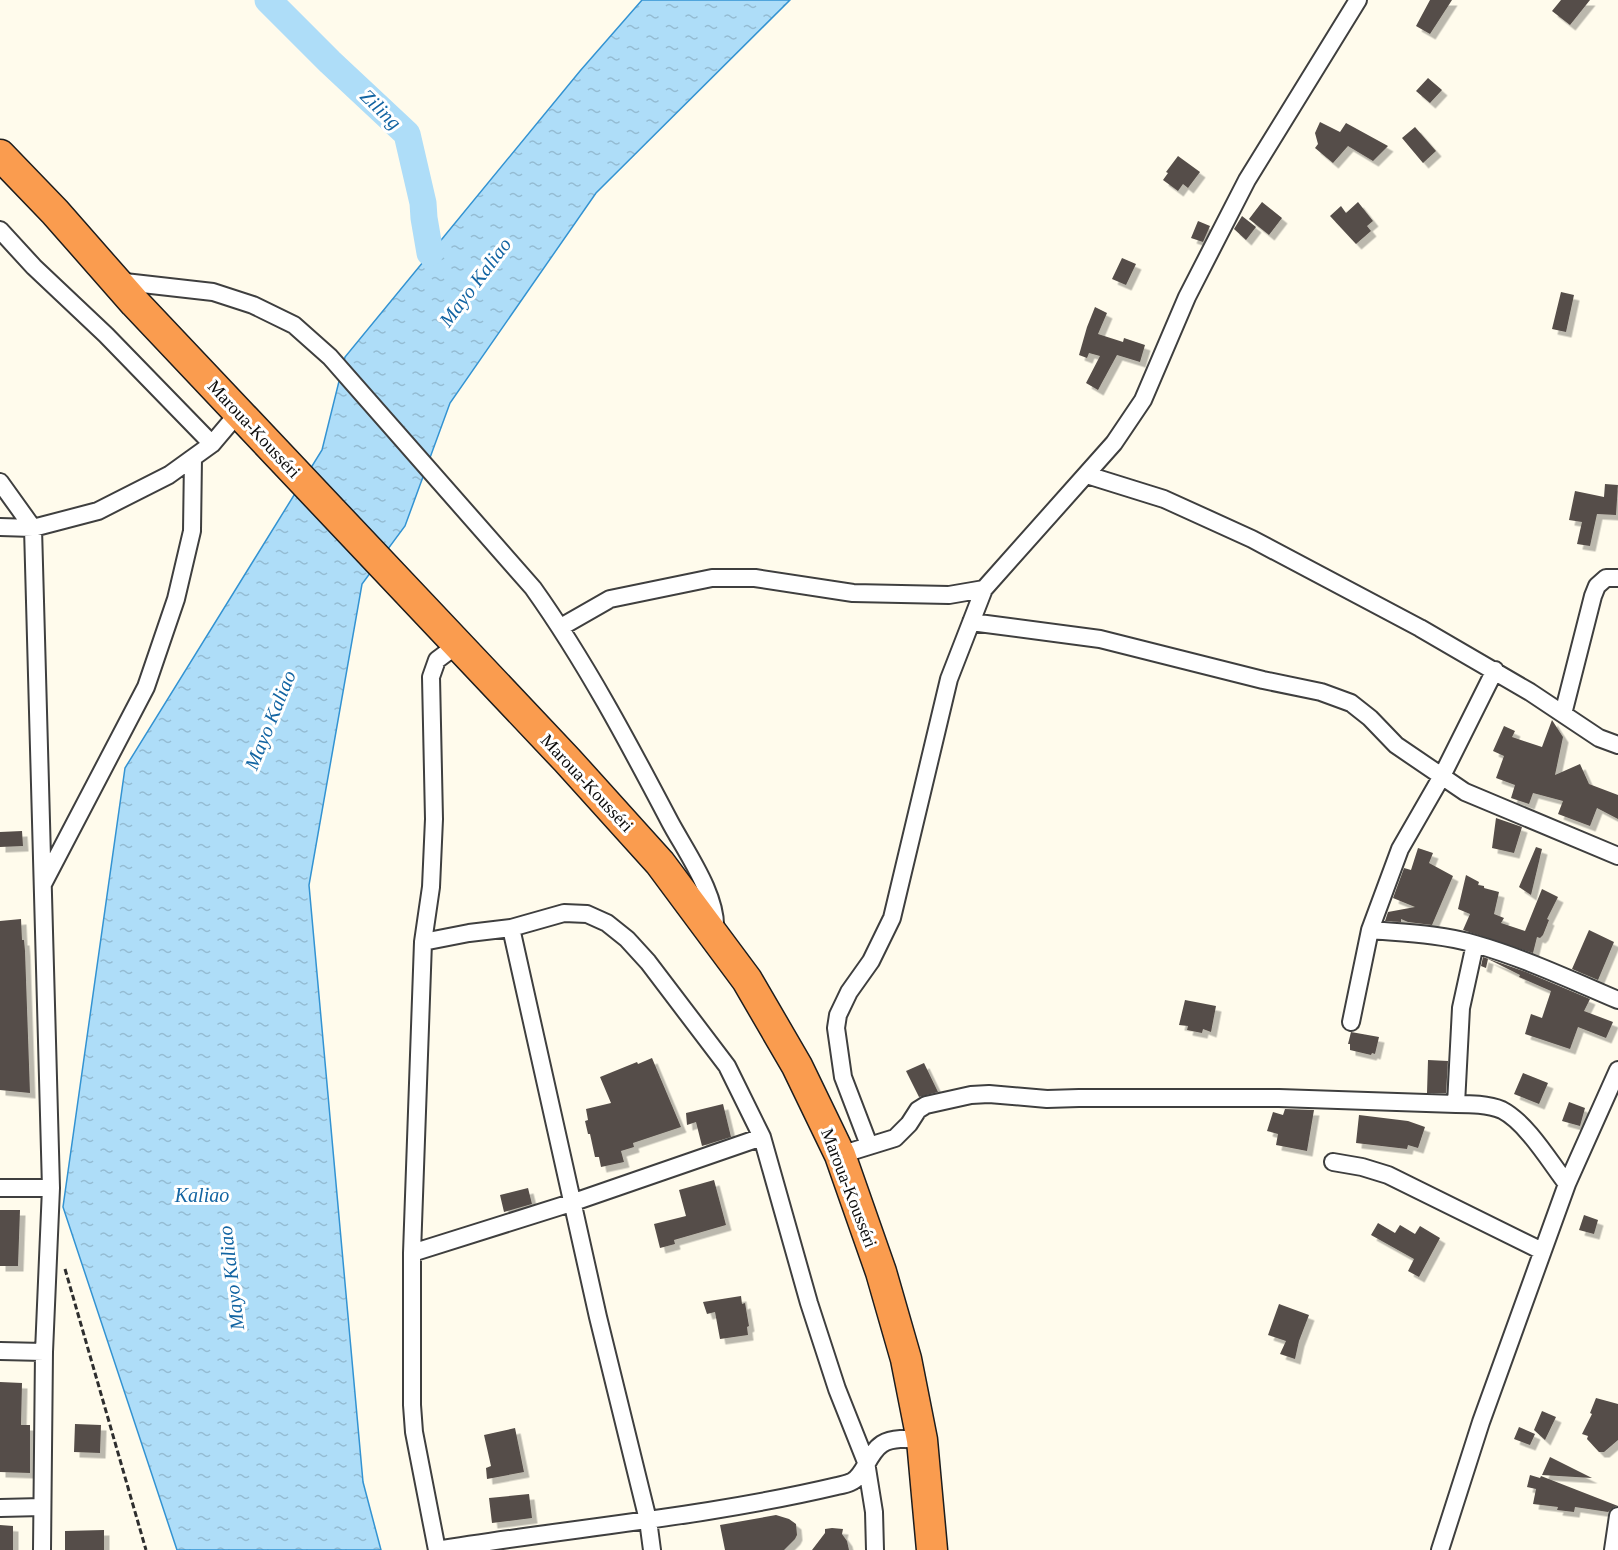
<svg xmlns="http://www.w3.org/2000/svg" width="1618" height="1550" font-family="Georgia,serif">
<defs>
<pattern id="water-ripples" width="26" height="14" patternUnits="userSpaceOnUse" patternTransform="scale(1.5)"><rect width="26" height="14" fill="#aeddf8"/><path d="M2 4q2-2 4 0t4 0M15 11q2-2 4 0t4 0" fill="none" stroke="#94bcd3"/></pattern>
<filter id="shadow"><feDropShadow dx="5.5" dy="5.5" stdDeviation="0" flood-color="#0004"/></filter>
</defs>
<rect width="100%" height="100%" fill="#fffbec"/>
<path fill="url(#water-ripples)" stroke="#3393d2" stroke-width="1.5" d="M642,0h148l-194,193 -146,210 -45,123 -43,58 -53,301 54,597 18,68h-204l-114,-343 62,-439 197,-318 23,-93 235,-286z"/>
<g fill="none" stroke-linecap="round" stroke-linejoin="round">
<path stroke="#aeddf8" stroke-width="27" d="M268,0l62,62 77,72 16,69 1,15 6,35"/>
</g>
<path fill="#554d48" filter="url(#shadow)" d="M1430,0h22l-22,34 -14,-8z
M1561,0h29l-20,25 -18,-14z
M1428,78l14,12 -12,13 -14,-12z
M1320,122l20,10 6,-9 42,23 -15,15 -25,-15 -15,17 -18,-15 3,-4 -3,-11z
M1415,127l21,24 -13,12 -21,-25z
M1178,156l22,16 -12,16 -5,-4 -5,7 -15,-11 5,-7 -2,-1z
M1262,202l20,16 -13,17 -20,-16z
M1358,202l15,19 -6,5 4,5 -15,13 -26,-28 11,-10 5,7z
M1242,216l14,11 -10,13 -12,-11z
M1198,221l12,5 -7,16 -12,-4z
M1122,258l14,6 -10,21 -14,-6z
M1561,292l13,3 -8,37 -14,-3z
M1095,307l12,6 -9,21 25,8 1,-4 21,7 -5,17 -23,-7 -19,35 -12,-7 14,-27 -11,-3 -2,5 -8,-3 8,-28z
M1605,484l13,1 -2,30 -19,-1 -7,32 -13,-2 5,-22 -13,-2 6,-29 29,6z
M1552,720l11,17 -8,38 25,-11 9,20 29,11v24l-21,-11 -7,18 -32,-12 5,-13 -30,-8 -4,11 -18,-6 4,-13 -19,-7 8,-22 -11,-5 11,-25 11,5 -3,6 30,10z
M1496,818l26,9 -8,26 -22,-5z
M22,831l1,15 -23,1v-15z
M1536,847l6,2 -11,46 -12,-8z
M1418,848l15,5 -4,10 24,13 -21,49 -24,-3 -7,-3v3l-16,-1 3,-9 27,-5 -22,-9 11,-30 7,2z
M1466,875l13,7 -1,3 6,1v2l15,4 -5,22 10,4 -3,5 24,8 17,-42 16,8 -11,22 2,1 -6,15 -3,3 -3,-1 -4,16 -70,-23 7,-16 -12,-5z
M21,919l1,21h2l1,11 5,142 -30,-3v-169z
M1589,930l25,12 -16,38 -26,-11z
M1483,957l43,15 64,27 -6,12 29,11 -7,16 -28,-11 -8,22 -45,-15 6,-20 11,4 9,-27 -32,-14 1,-2 -32,-16 -2,9 -5,-2z
M1185,1000l31,6 -5,26 -8,-3 -1,4 -15,-3 1,-4 -9,-1z
M1351,1032l28,5 -4,17 -3,-1 -1,2 -21,-5v-6h-2z
M652,1058l29,69 -48,16 1,4 -13,4 3,11 -23,5 -2,-10h-4l-5,-23h-2l-3,-13 3,-1 -2,-11 25,-6 -11,-26 37,-15 1,2z
M1428,1060l20,1 -2,32h-19z
M924,1063l14,29 -19,5 -13,-26z
M1523,1073l25,10 -9,21 -25,-10z
M1569,1102l16,6 -5,18 -18,-5z
M723,1104l8,33 -29,9 -6,-24 -9,3 -1,-12z
M1285,1109l29,1 -7,41 -31,-6 2,-11 -11,-3 6,-19 10,3z
M1359,1115l49,6 17,6 -7,21 -10,-3 -1,4 -51,-6z
M714,1180l12,45 -52,15 1,4 -15,4 -6,-24 32,-8 -7,-26z
M528,1188l4,16 -28,8 -4,-17z
M0,1210h20l-2,56h-18z
M1584,1215l14,5 -4,14 -15,-4z
M1378,1223l17,10 5,-8 15,9 5,-8 20,12 -21,39 -11,-6 6,-12 -43,-24z
M741,1296l1,8 3,-1 4,23 -2,1 1,8 -28,4 -5,-27 -8,2 -4,-12z
M1279,1304l30,11 -10,26 -4,18 -15,-5 6,-13 -18,-6z
M0,1382l22,1 -1,42h9v48l-30,-1z
M1596,1398l22,6v36l-14,12h-5l-12,-13 1,-3 -6,-2 10,-20 -2,-1z
M1542,1411l14,6 -11,23 -11,-10z
M75,1424l26,1 -1,28 -26,-1z
M1519,1427l16,7 -5,11 -16,-6z
M515,1428l9,44 -37,7 -1,-11 5,-2 -7,-31z
M1550,1457l42,21 -50,-3z
M1530,1475l10,3 1,-2 77,30 -4,1 -6,5 -33,-5 -1,5 -17,-2 1,-3 -25,-3 3,-15 -9,-2z
M529,1494l3,24 -40,5 -3,-25z
M776,1515l13,4 7,5 1,11 -2,4 -11,11h-59l-5,-25z
M0,1525l13,1v24h-13z
M832,1528l11,1 -1,5 5,7 2,9h-37l13,-17v-4z
M104,1530v20h-39v-19z"/>
<g fill="none" stroke-linecap="round" stroke-linejoin="round">
<defs>
<path id="street" d="M0,230l34,37 72,68 106,109
M116,281l97,11 40,13 41,20 36,32 203,231c52,73 95,154 137,234 16,30 48,74 45,109
M1087,475l77,24 88,40 168,89 110,64 69,46 19,7
M0,482l33,46 18,660 -7,164 -2,198
M0,527l33,1 65,-17 71,-36 43,-31 27,-32
M971,622l129,17 163,41 58,12 30,11 19,15 26,27 69,47 153,64
M561,627l49,-28 102,-21h43l98,15 96,2 35,-6 130,-146 29,-43 44,-103 60,-117 111,-180
M1563,714l30,-118 4,-10 9,-8h12
M43,884l103,-197 30,-88 16,-68 1,-73
M511,928l87,389 50,203 4,30
M1370,930c35,3 71,4 105,14 49,14 96,36 143,56
M423,942l46,-9 42,-5 53,-15 23,1 20,9 20,16 21,23 79,104 35,71 47,166 28,86 29,73 8,50 1,38
M1351,1022l19,-92 30,-81 42,-73 53,-106
M1456,1104l5,-96 14,-64
M869,1145l-26,-68 -7,-49 2,-13 11,-23 22,-31 21,-43 57,-239 35,-90
M840,1155l55,-17 14,-14 9,-14 8,-5 45,-10 18,-1 58,5 32,-1h200l177,6c14,0 32,0 46,6 25,13 48,52 65,74
M1333,1162l29,5 26,8 154,76
M0,1188h51
M412,1253l162,-51 188,-65
M0,1351l44,1
M0,1508l42,-1
M437,1550l-23,-118 -2,-27v-152l11,-311 8,-55 3,-68 -3,-142 6,-17 20,-15
M437,1550c133,-22 269,-33 400,-64 5,-1 10,-2 14,-4 13,-5 17,-29 31,-38 11,-7 28,-5 40,-4
M1440,1550l41,-128 86,-238 51,-114
M1613,1550l5,-34"/>
<path id="highway" d="M0,155l55,57 80,91 432,457 93,103 87,117 50,86 43,89 41,117 25,87 16,81 10,110"/>
</defs>
<use href="#street" stroke="#3f3f3f" stroke-width="20"/>
<use href="#highway" stroke="#1d1d1d" stroke-width="33"/>
<path stroke="#2e2e2e" stroke-width="3" stroke-dasharray="6 3" stroke-linecap="butt" d="M65,1269l81,281"/>
<use href="#street" stroke="#fff" stroke-width="16"/>
<use href="#highway" stroke="#fa9c4f" stroke-width="30"/>
</g>
<g text-anchor="middle" dominant-baseline="central" stroke-width="6" stroke-linejoin="round" paint-order="stroke">
<g font-size="18" fill="#0c0c0c" stroke="#fff">
<text transform="translate(254 429) rotate(47)">Maroua-Kousséri</text>
<text transform="translate(587 783) rotate(47)">Maroua-Kousséri</text>
<text transform="translate(849 1188) rotate(69)">Maroua-Kousséri</text>
</g>
<g font-size="20" font-style="italic" fill="#1264a2" stroke="#fff">
<text transform="translate(381 109) rotate(44)">Ziling</text>
<text transform="translate(475 282) rotate(-53)">Mayo Kaliao</text>
<text transform="translate(270 720) rotate(-68)">Mayo Kaliao</text>
<text x="202" y="1195">Kaliao</text>
<text transform="translate(231 1278) rotate(-97)">Mayo Kaliao</text>
</g>
</g>
</svg>
